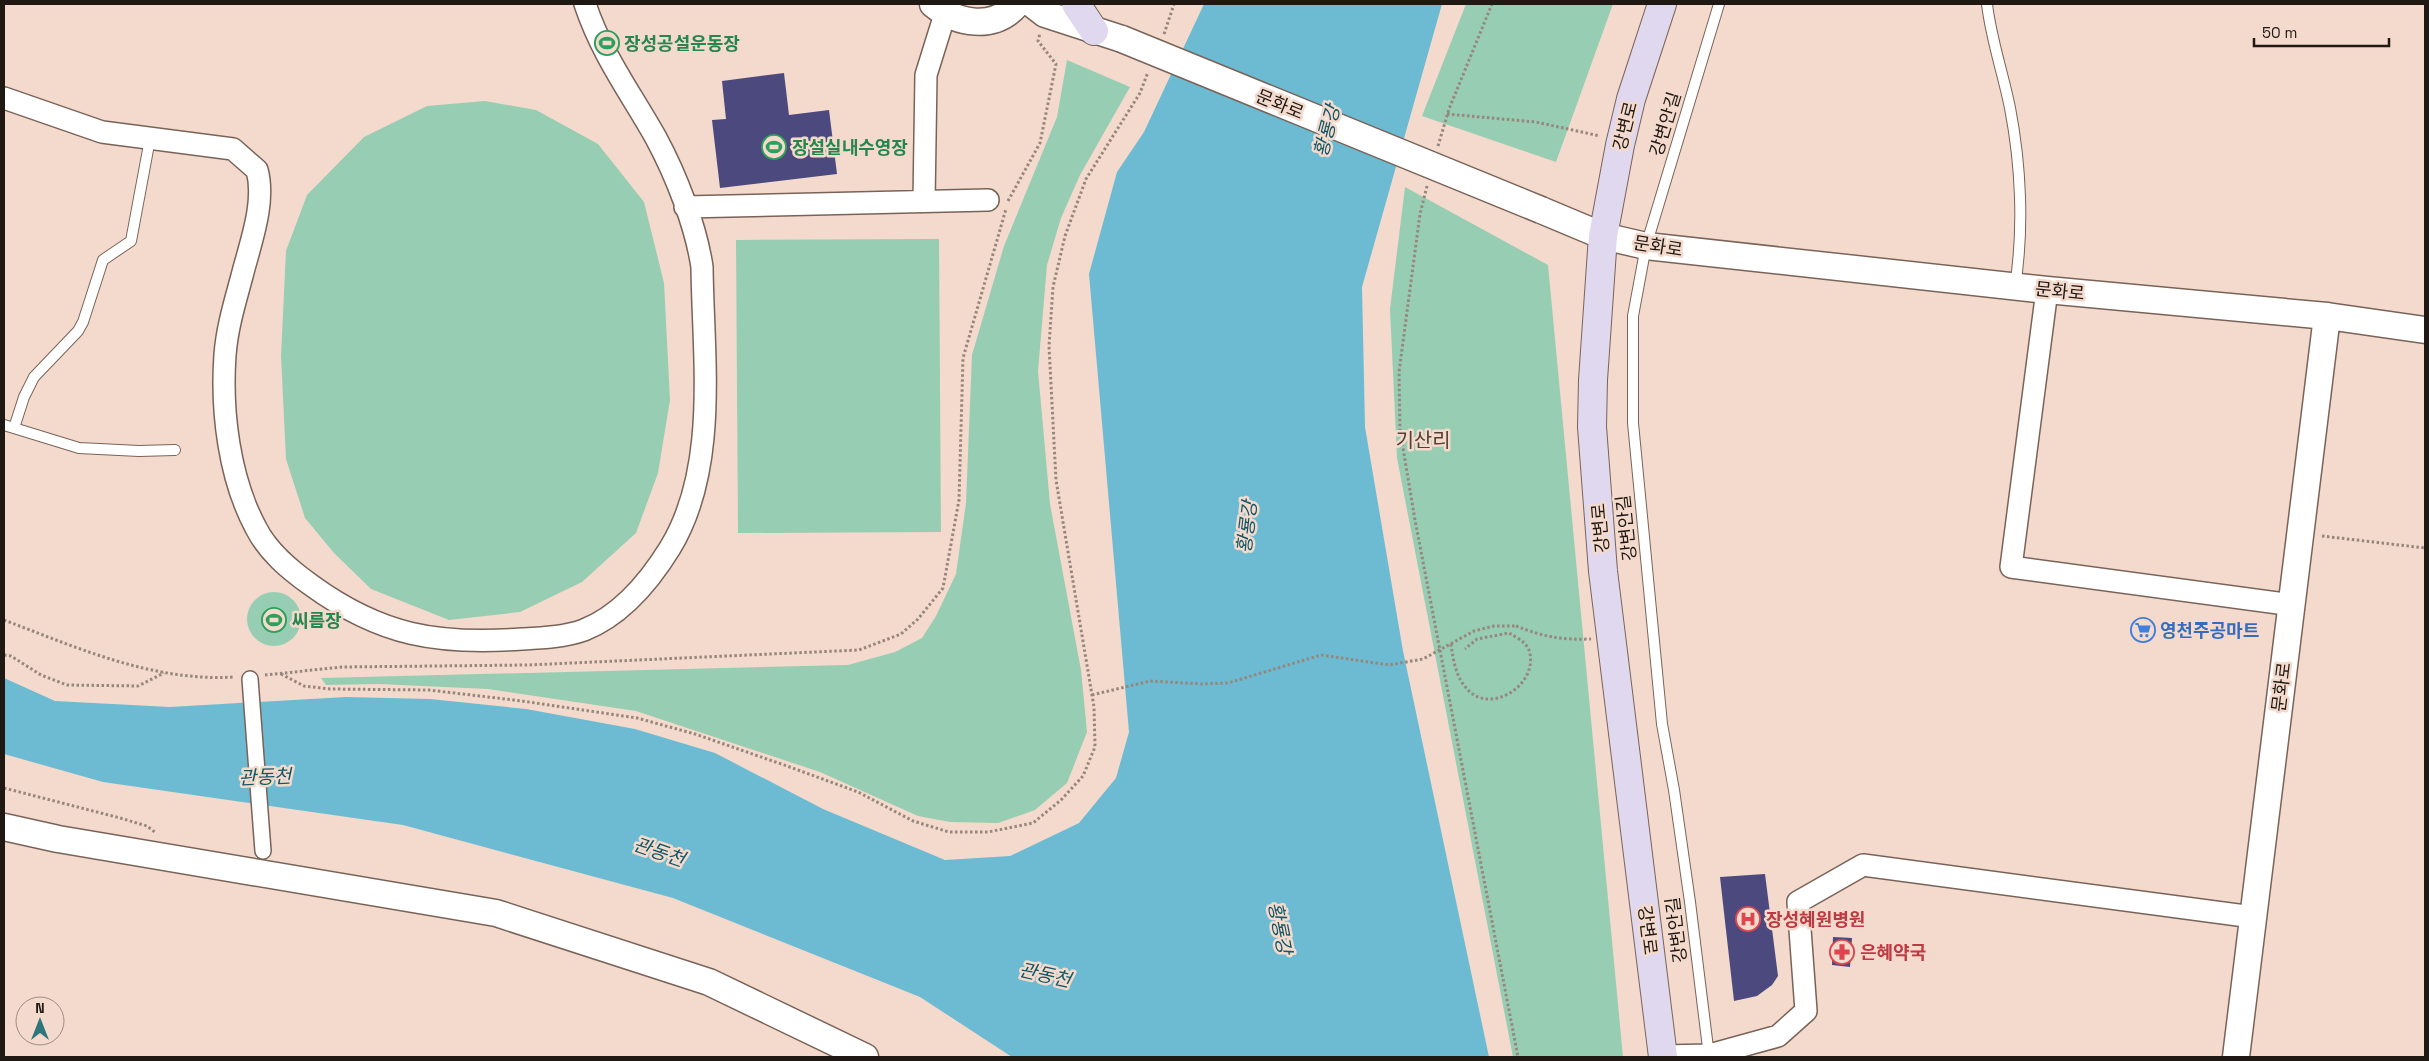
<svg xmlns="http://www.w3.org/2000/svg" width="2429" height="1061" font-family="'Space Grotesk','Noto Sans KR',sans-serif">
<rect width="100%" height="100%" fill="#f3dacd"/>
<path fill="#97cdb3" d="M1466,4h147l-57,158 -134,-46z
M1067,60l63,27 -50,88 -19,43 -14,47 -9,106 12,133 31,166 6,62 -20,51 -32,27 -37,13 -48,-1 -32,-6 -98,-44 -184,-61 -148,-22 -109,-5 -53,1 -5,-7 527,-13 47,-13 27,-14 14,-22 20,-42 10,-71 6,-148 32,-109 53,-129z
M485,101l51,9 62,34 46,58 20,81 6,117 -12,73 -22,60 -54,49 -62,30 -71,8 -78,-31 -37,-36 -29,-35 -19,-59 -5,-103 5,-105 21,-56 57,-58 63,-31z
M1405,187l143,78 75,792h-110l-116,-599 -7,-149z
M939,239l2,293 -203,1 -2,-293z
M247 619a27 27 0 1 1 54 0a27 27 0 1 1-54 0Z"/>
<path fill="#6cbbd2" d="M1204,4h238l-80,283 3,140 38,224 86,406h-477l-92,-60 -247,-99 -270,-73 -300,-43 -99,-28v-76l51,23 115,6 176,-10 84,2 96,10 109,20 80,24 108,56 122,51 65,-4 69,-33 37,-45 13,-46 -40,-458 28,-102 27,-40z"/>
<path fill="#4b497d" d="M784,73l5,42 40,-5 8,64 -117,14 -8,-68 14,-1 -4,-38z
M1765,874l13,102 -6,9 -15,11 -23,5 -14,-124z
M1833,937l19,1 -2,29 -18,-2z"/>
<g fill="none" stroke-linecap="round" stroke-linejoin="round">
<defs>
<path id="service" d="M1987,4c4,35 16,69 23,104 11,57 14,121 5,178
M4,425l75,23 60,3 36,-1
M14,428l10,-31 10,-20 44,-46 5,-9 20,-62 28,-19 19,-102
M1709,1056l-19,-154 -16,-112 -12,-66 -29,-301v-107l13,-70 73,-242"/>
<path id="pedestrian" d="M250,679l13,172"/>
<path id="minor" d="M4,98l98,34 131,17 24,21c9,33 -7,74 -15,106 -7,26 -15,52 -17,79 -4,56 4,123 31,173 12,24 34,42 55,57 70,51 127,60 211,54 20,-1 43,-2 62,-9 38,-15 65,-48 86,-82 49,-80 33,-191 32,-281 -6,-41 -26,-92 -46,-129 -26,-46 -54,-83 -71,-134
M924,201l2,-126 19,-61
M685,207l303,-7
M2047,290l-36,277 281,38
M1663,1056l46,-1 69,-19 28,-25 -8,-109 65,-37 390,52"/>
<path id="tertiary" d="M933,4c24,20 61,27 84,0
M1032,4l13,10 77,25
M1541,210l62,26 43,10 401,44 280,26 98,14
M4,827l54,12 438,74 213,69 156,75
M2236,1057l91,-741"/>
<path id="secondary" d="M1076,4l18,27
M1662,4l-31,95 -11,46 -17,91 -10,144 -1,47 11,144 60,486"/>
</defs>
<use href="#service" stroke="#796358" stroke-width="12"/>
<use href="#pedestrian" stroke="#796358" stroke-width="18"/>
<use href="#minor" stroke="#796358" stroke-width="24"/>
<use href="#tertiary" stroke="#796358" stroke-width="29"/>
<use href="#secondary" stroke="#796358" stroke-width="30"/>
<path stroke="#97867c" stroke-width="3" stroke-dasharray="2.5 2.5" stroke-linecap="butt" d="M1164,34l10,-30
M1447,114l89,8 64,14
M1438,146l11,-37 43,-105
M1427,186l-7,28 -21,158 1,58 15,90 103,537
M1008,201l32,-58 16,-79 -18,-23 2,-8
M2322,536l103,12
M4,620c74,28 149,62 230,57
M1516,626c28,11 45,14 75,13
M1451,644c2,16 5,34 17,46 23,25 72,-6 61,-40 -3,-8 -13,-13 -20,-17l-32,6 -12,10
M4,655l7,1 30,19 26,10 71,1 26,-13
M281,674l23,12 26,3 99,1 93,11 115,17 58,16 92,32 71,26 55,29 36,11h39l45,-9 28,-23 22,-24 12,-29 -1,-40 -38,-227 -7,-134 4,-59 12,-51 21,-57 54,-86 8,-21
M265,675l77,-8 186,-2 331,-15 42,-16 17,-15 25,-31 16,-88 4,-142 43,-149
M4,788l116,30 27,8 9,7"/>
<use href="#service" stroke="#fff" stroke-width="10"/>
<use href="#pedestrian" stroke="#fff" stroke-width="15"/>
<use href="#minor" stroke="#fff" stroke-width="21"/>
<use href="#tertiary" stroke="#fff" stroke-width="26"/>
<use href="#secondary" stroke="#e0d8ef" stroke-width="28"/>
<defs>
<path id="tertiary-bridge" d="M1122,39l419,171"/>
</defs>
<use href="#tertiary-bridge" stroke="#796358" stroke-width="29" stroke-linecap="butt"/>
<path stroke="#97867c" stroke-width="3" stroke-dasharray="2.5 2.5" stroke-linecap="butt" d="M1092,695l58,-14 52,3 26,-1 93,-28 68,10 34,-6 51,-28 20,-5h22"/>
<use href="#tertiary-bridge" stroke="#fff" stroke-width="26"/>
</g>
<defs>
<symbol id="stadium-ring" viewBox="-11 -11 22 22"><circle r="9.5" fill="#f3dacd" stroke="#2e9e5b" stroke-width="1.5"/><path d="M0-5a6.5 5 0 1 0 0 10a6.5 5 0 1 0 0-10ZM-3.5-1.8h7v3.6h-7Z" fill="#2e9e5b"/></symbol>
<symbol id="supermarket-ring" viewBox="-11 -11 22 22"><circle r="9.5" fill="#f3dacd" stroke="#3f7fe0" stroke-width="1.5"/><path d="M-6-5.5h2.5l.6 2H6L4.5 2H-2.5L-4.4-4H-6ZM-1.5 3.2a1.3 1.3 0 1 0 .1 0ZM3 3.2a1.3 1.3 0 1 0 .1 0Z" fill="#3f7fe0"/></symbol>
<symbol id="hospital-ring" viewBox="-11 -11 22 22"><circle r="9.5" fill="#f3dacd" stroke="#e0444e" stroke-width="1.5"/><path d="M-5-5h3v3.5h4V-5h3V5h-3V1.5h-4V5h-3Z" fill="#e0444e"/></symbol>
<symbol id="pharmacy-ring" viewBox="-11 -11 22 22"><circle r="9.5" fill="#f3dacd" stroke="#e0444e" stroke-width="1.5"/><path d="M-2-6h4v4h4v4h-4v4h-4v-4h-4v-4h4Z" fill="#e0444e"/></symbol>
</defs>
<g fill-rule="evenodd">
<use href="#stadium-ring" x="593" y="29" width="28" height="28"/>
<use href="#stadium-ring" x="760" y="133" width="28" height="28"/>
<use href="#stadium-ring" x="260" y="606" width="28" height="28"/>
<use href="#supermarket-ring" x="2129" y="616" width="28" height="28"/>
<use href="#hospital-ring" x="1734" y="905" width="28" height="28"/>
<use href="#pharmacy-ring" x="1828" y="938" width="28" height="28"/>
</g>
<g text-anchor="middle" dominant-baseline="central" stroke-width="5" stroke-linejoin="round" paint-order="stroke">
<g font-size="18" font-weight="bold" fill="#27864d" stroke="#f3dacd" text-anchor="start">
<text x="624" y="43">장성공설운동장</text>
<text x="792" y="147">장설실내수영장</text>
<text x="292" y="620">씨름장</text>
</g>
<g font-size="18" fill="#201813" stroke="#f3dacd">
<text transform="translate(1280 104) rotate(22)">문화로</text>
<text transform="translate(1665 124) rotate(-73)">강변안길</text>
<text transform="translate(1625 126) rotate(-76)">강변로</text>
<text transform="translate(1658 246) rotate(9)">문화로</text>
<text transform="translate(2060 291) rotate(6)">문화로</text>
<text transform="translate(1600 528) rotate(-95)">강변로</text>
<text transform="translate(1626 528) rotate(-96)">강변안길</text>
<text transform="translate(2281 687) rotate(-83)">문화로</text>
<text transform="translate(1648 930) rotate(83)">강변로</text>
<text transform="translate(1676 930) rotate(-97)">강변안길</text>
</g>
<g font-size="18" font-weight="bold" fill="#366cbe" stroke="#f3dacd" text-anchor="start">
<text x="2160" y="630">영천주공마트</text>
</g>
<g font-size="18" font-weight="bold" fill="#be3a42" stroke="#f3dacd" text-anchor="start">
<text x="1766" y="919">장성혜원병원</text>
<text x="1860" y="952">은혜약국</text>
</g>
<g font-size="19" font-style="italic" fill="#135666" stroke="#f3dacd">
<text transform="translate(1327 131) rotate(-75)">황룡강</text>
<text transform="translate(1247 527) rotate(-83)">황룡강</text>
<text transform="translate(265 777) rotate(-2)">관동천</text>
<text transform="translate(659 852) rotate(19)">관동천</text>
<text transform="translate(1280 928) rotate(79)">황룡강</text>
<text transform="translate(1045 975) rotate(13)">관동천</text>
</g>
<g font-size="20" fill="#533f34" stroke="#f3dacd">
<text x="1423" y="440">기산리</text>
</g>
</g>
<rect width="2429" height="1061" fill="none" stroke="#201813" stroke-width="10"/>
<g transform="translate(40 1021)"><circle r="24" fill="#f3dacd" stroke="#9f8c83"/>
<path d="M0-4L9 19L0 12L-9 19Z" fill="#2c767c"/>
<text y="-8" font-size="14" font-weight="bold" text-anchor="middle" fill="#201813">N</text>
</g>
<path d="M2254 38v8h135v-8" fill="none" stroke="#201813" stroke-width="2.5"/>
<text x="2262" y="38" font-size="15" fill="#201813" stroke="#f3dacd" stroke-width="4" paint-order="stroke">50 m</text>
</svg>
